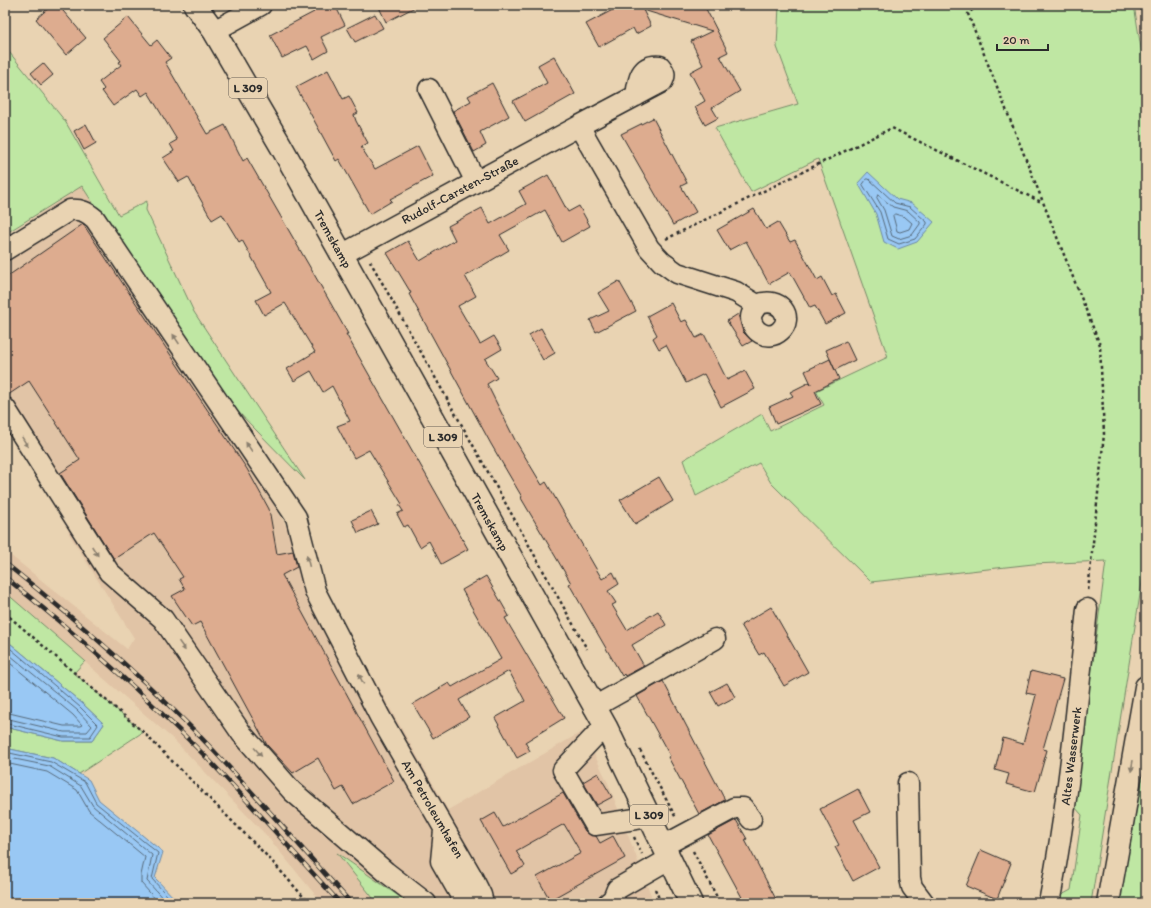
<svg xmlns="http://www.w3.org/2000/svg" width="1151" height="908" font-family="Itim,sans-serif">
<rect width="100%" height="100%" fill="#e9d3b2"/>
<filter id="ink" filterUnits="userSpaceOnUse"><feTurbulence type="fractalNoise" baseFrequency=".025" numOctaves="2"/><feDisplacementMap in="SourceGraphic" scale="8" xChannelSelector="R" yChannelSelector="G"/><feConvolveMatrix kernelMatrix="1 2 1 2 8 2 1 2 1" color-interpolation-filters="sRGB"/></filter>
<g filter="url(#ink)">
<path fill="#e1c4a6" d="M82,186l170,280 196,344 135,-79 25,52 46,120h-154l-4,-6 -11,6h-80l-5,-6 -62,-43 39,49h-55l-55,-67 -93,-96 -169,-148v-41l122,98 7,-11 -65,-104 -5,-34 -59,-94v-169z"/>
<path fill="#bfe7a3" stroke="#758967" d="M779,5h355l12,74v478l-55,346h-34l1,-6 13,-7 11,-75 -8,-9 32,-245 -73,3 -162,18 -100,-99 -12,-20 -63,33 -13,-36 79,-46 8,17 54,-26 -8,-14 72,-34 -70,-198 -67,33 -36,-64 83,-24 -21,-57z
M5,47l60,74 54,94 28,-14 -1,9 48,102 111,168 -100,-102 -123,-192 -77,48z
M5,592l80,69 -11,12 69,59 -64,42 -26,-16 -48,-10v-21l58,14h29l12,-17 -21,-20 -78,-65z
M1146,758v145h-27z
M337,853l63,44 5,6h-28z"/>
<path fill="#99c8f4" stroke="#6d89a4" d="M868,172l29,27 15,4 22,19 -17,20 -19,7 -14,-7 -8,-28 -18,-31z
M5,639l78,65 21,20 -12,17h-29l-58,-14z
M5,748l48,10 36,22 10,20 64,52 -8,26 24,25h-174z"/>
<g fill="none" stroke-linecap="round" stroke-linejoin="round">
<path stroke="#576a7b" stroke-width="1" d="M867,179h2l26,24 15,4 17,15v2l-12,15 -16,5 -11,-5 -8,-27 -17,-27z
M878,195l15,12 15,4 12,11v2l-8,11 -13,4 -7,-3 -8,-26 -7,-12z
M895,214l10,3 7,6 -3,6 -9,3 -3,-1 -4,-15z
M5,644l75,63 18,18 -8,12h-27l-58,-14
M5,651l72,59 15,16 -5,6h-23l-59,-14
M5,659l68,56 9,10 -2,1h-16l-59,-14
M5,752l46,10 34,20 11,21 62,50 -6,26 22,24
M5,757l44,9 32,20 12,20 59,49 -5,26 20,22
M5,763l42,9 30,18 12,21 56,46 -4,18v8l18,20"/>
</g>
<path fill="#ddac8f" stroke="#2b2b2b" d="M52,5h6l28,33 -20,17 -30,-36z
M311,5h24l10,20 -24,12 7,14 -14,8 -7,-13 -25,12 -12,-23 44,-23z
M378,5h41l-33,17z
M622,5h82l24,47 -8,4 20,35 -28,17 6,10 -13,7 -10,-18 10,-6 -15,-29 13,-7 -12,-24 21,-10 -69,-21 8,16 -15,8 -3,-6 -34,19 -13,-23z
M375,14l8,14 -28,14 -8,-14z
M128,17l23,28 6,-5 14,18 -6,4 42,72 18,-9 18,36 4,-3 79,137 22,39h-2l122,215 -27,15 -12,-23 -9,6 -12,-22 -4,2 -7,-13 6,-3 -4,-6 3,-1 -33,-54 -15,8 -17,-32 13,-5 -18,-35 -9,6 -12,-21 -17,10 -7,-12 28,-17 -30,-49 -21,12 -8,-15 15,-8 -29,-52 -3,2 -17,-28 -10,6 -24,-43 -9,5 -16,-24 11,-7 -4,-7 7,-4 -29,-48 -6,4 -5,-7 -24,17 -11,-15 2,-2 -5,-7 22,-17 -2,-3 2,-1 -18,-23z
M554,56l21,38 -50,28 -12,-21 34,-18 -9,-18z
M43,63l10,12 -12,10 -10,-12z
M328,70l15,29 6,-3 9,17 -4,2 2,6 12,22 -7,4 14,22 43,-23 15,30 -43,23 2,2 -22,13 -31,-55 -3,2 -40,-74z
M492,83l17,33 -29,16 6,13 -12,7 -21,-41 18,-10 -3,-5z
M653,118l34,65 -6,3 15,26 -23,13 -52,-91z
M86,124l10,19 -12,7 -10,-19z
M548,175l20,37 11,-6 11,20 -28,16 -17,-32 -45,25 9,15 -44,26 11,20 -18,10 22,38 14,-8 8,13 -17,10 12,19 -10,6 28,56 27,45 4,-3 56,97 11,-7 6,12 -11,7 8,12 -4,2 15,25 31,-19 8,14 -34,20 12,21 -19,10 -1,-2 -2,2 -53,-92 2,-1 -50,-85 1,-1 -31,-53 -82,-150 2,-1 -24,-40 21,-12 12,20 35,-21 -7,-14 34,-18 8,16 36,-20 -7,-13z
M754,209l12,20 12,-7 12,20 5,-2 22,40 5,-3 10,19 4,-2 10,19 -21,11 -10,-18 -5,2 -20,-36 -21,12 -23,-43 -17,9 -12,-20z
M83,224l164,245 22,40 8,45 16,-3 4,16 -15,8 112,206 -41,23 -10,-17 -7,4 -18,-33 -25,15 -26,-28 -67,-123 -8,4 -20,-30 13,-7 -6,-10 4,-2 -29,-44 -40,26 -54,-86 20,-13 -51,-79 -24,16v-119z
M619,281l17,30 -40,21 -6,-12 19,-9 -11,-18z
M671,303l10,19 5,-2 10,18 8,-4 23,46 18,-9 10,18 -34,18 -17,-33 -18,9 -20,-38 -7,4 -6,-11 4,-3 -10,-19z
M738,314l5,18 9,9 -9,5 -16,-25z
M541,328l14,25 -12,7 -14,-25z
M846,341l9,19 -20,10 -9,-20z
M830,359l9,20 -24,12 6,13 -45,20 -7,-17 24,-11 -3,-4 20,-10 1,2 -6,-13z
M659,477l14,24 -38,23 -15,-24z
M371,511l7,13 -20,9 -6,-13z
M486,576l23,40 -4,2 59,100 -39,24 5,9 -13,7 -22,-40 30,-17 -16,-30 -50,29 10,17 -36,21 -20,-34 36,-21 3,4 49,-28 -39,-69z
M771,607l37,65 -24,14 -20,-34 -5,3 -18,-30z
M1031,671l32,8 -20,70 4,1 -12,42 -29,-8 3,-10 -14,-4 8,-32 20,6 13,-49 -10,-2z
M663,681l62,119 -26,14 -31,-57 2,-1 -33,-60z
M727,683l8,14 -17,9 -8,-14z
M598,773l14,24 -15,8 -14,-23z
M858,789l12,23 -16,8 25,47 -26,14 -18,-34 4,-2 -19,-36z
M563,793l22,38 5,4 6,1 4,7 13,-7 12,22 -75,42 -13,-23 44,-24 -17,-29 -48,27 9,15 -14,8 -30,-53 14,-8 8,14z
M736,820l11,19 -2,1 33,63h-33l-37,-68z
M981,850l30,13 -14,36 -31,-13z"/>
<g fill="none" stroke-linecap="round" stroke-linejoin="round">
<defs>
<path id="minor" d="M214,31l47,-26
M429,89l47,93
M579,126l83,-44c4,-7 3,-10 -2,-16 -20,-2 -22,14 -24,30
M5,250l65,-40c11,-1 17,2 25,9l201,298 19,74 65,126 91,158 10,20 2,8
M341,255l238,-129 70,122 13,14 15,11 59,19 21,13c23,-10 38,13 23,26 -12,11 -29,0 -29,-14 0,-4 4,-8 6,-12
M5,408l104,164 54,47 79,115 50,57 94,81 40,31
M594,707l121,-68
M606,727l-12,10 -31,33 32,55 54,-8
M908,783l2,95 2,9 12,16
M444,830l-3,31 24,42
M663,846l71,-38h9l8,11
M608,903l5,-4 4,-10 52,-30
M1049,903c19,-97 28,-196 38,-294"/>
<path id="major" d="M195,5l19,26 67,115 325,581 85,176"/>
<path id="highway" d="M1108,903l38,-216"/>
</defs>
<use href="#minor" stroke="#2b2b2b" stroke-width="23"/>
<use href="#major" stroke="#2b2b2b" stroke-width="25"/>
<use href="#highway" stroke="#2b2b2b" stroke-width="25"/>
<path stroke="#2b2b2b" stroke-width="2.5" stroke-dasharray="3 3" stroke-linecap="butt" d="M977,5l-9,9 132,331 4,89 -16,158
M666,239l226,-111 149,74
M370,261l217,388
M5,613l138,119 126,126 40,45
M640,750l36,68
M634,837l8,17
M693,851l27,52
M655,889l6,14"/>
<use href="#minor" stroke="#e9d3b2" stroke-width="20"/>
<use href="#major" stroke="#e9d3b2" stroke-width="22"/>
<use href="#highway" stroke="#e9d3b2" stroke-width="22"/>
<defs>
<path id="rail" d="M5,563c73,58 144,119 208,187 47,50 92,102 138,153
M5,577c70,56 137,115 200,179 46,48 90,98 135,147"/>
</defs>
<use href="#rail" stroke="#2b2b2b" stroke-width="4.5"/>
<use href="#rail" stroke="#e9d3b2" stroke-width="3" stroke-dasharray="9" stroke-linecap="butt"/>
</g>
<defs><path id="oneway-solid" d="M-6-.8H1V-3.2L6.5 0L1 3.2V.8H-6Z"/></defs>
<g fill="#8a7f6e">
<use href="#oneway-solid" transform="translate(176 339) rotate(-124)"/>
<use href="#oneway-solid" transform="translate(25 442) rotate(58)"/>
<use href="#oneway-solid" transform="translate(249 447) rotate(-124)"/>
<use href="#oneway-solid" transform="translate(95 551) rotate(57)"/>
<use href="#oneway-solid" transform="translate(308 561) rotate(-104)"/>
<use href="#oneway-solid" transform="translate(182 646) rotate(55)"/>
<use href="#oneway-solid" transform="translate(361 679) rotate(-117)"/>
<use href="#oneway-solid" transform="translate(258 752) rotate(49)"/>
<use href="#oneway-solid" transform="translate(1132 766) rotate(100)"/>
</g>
</g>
<g text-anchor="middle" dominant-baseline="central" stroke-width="3" stroke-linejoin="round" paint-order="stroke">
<g fill="#e9d3b2" stroke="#645d54" stroke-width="1">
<rect x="229" y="78" width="38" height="20" rx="3"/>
<rect x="424" y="427" width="38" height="20" rx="3"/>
<rect x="630" y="805" width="38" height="20" rx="3"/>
</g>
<g font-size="12" font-weight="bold" fill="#2b2b2b">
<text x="248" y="88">L 309</text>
<text x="443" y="437">L 309</text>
<text x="649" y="815">L 309</text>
</g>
<g font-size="13" fill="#2b2b2b" stroke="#e9d3b2">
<text transform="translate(460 190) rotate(-28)">Rudolf-Carsten-Straße</text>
<text transform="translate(333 239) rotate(61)">Tremskamp</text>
<text transform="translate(490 522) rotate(61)">Tremskamp</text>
<text transform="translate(1071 756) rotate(-83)">Altes Wasserwerk</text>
<text transform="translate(433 809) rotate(60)">Am Petroleumhafen</text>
</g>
</g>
<rect width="1151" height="908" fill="none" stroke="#e9d3b2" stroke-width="20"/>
<rect x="10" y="10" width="1131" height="888" fill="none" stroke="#2b2b2b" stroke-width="1.5" filter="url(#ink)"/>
<path d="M997 44v6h51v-6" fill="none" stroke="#2b2b2b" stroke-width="2"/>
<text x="1003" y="44" font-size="12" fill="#2b2b2b" stroke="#e9d3b2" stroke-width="3" paint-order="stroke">20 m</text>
</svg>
